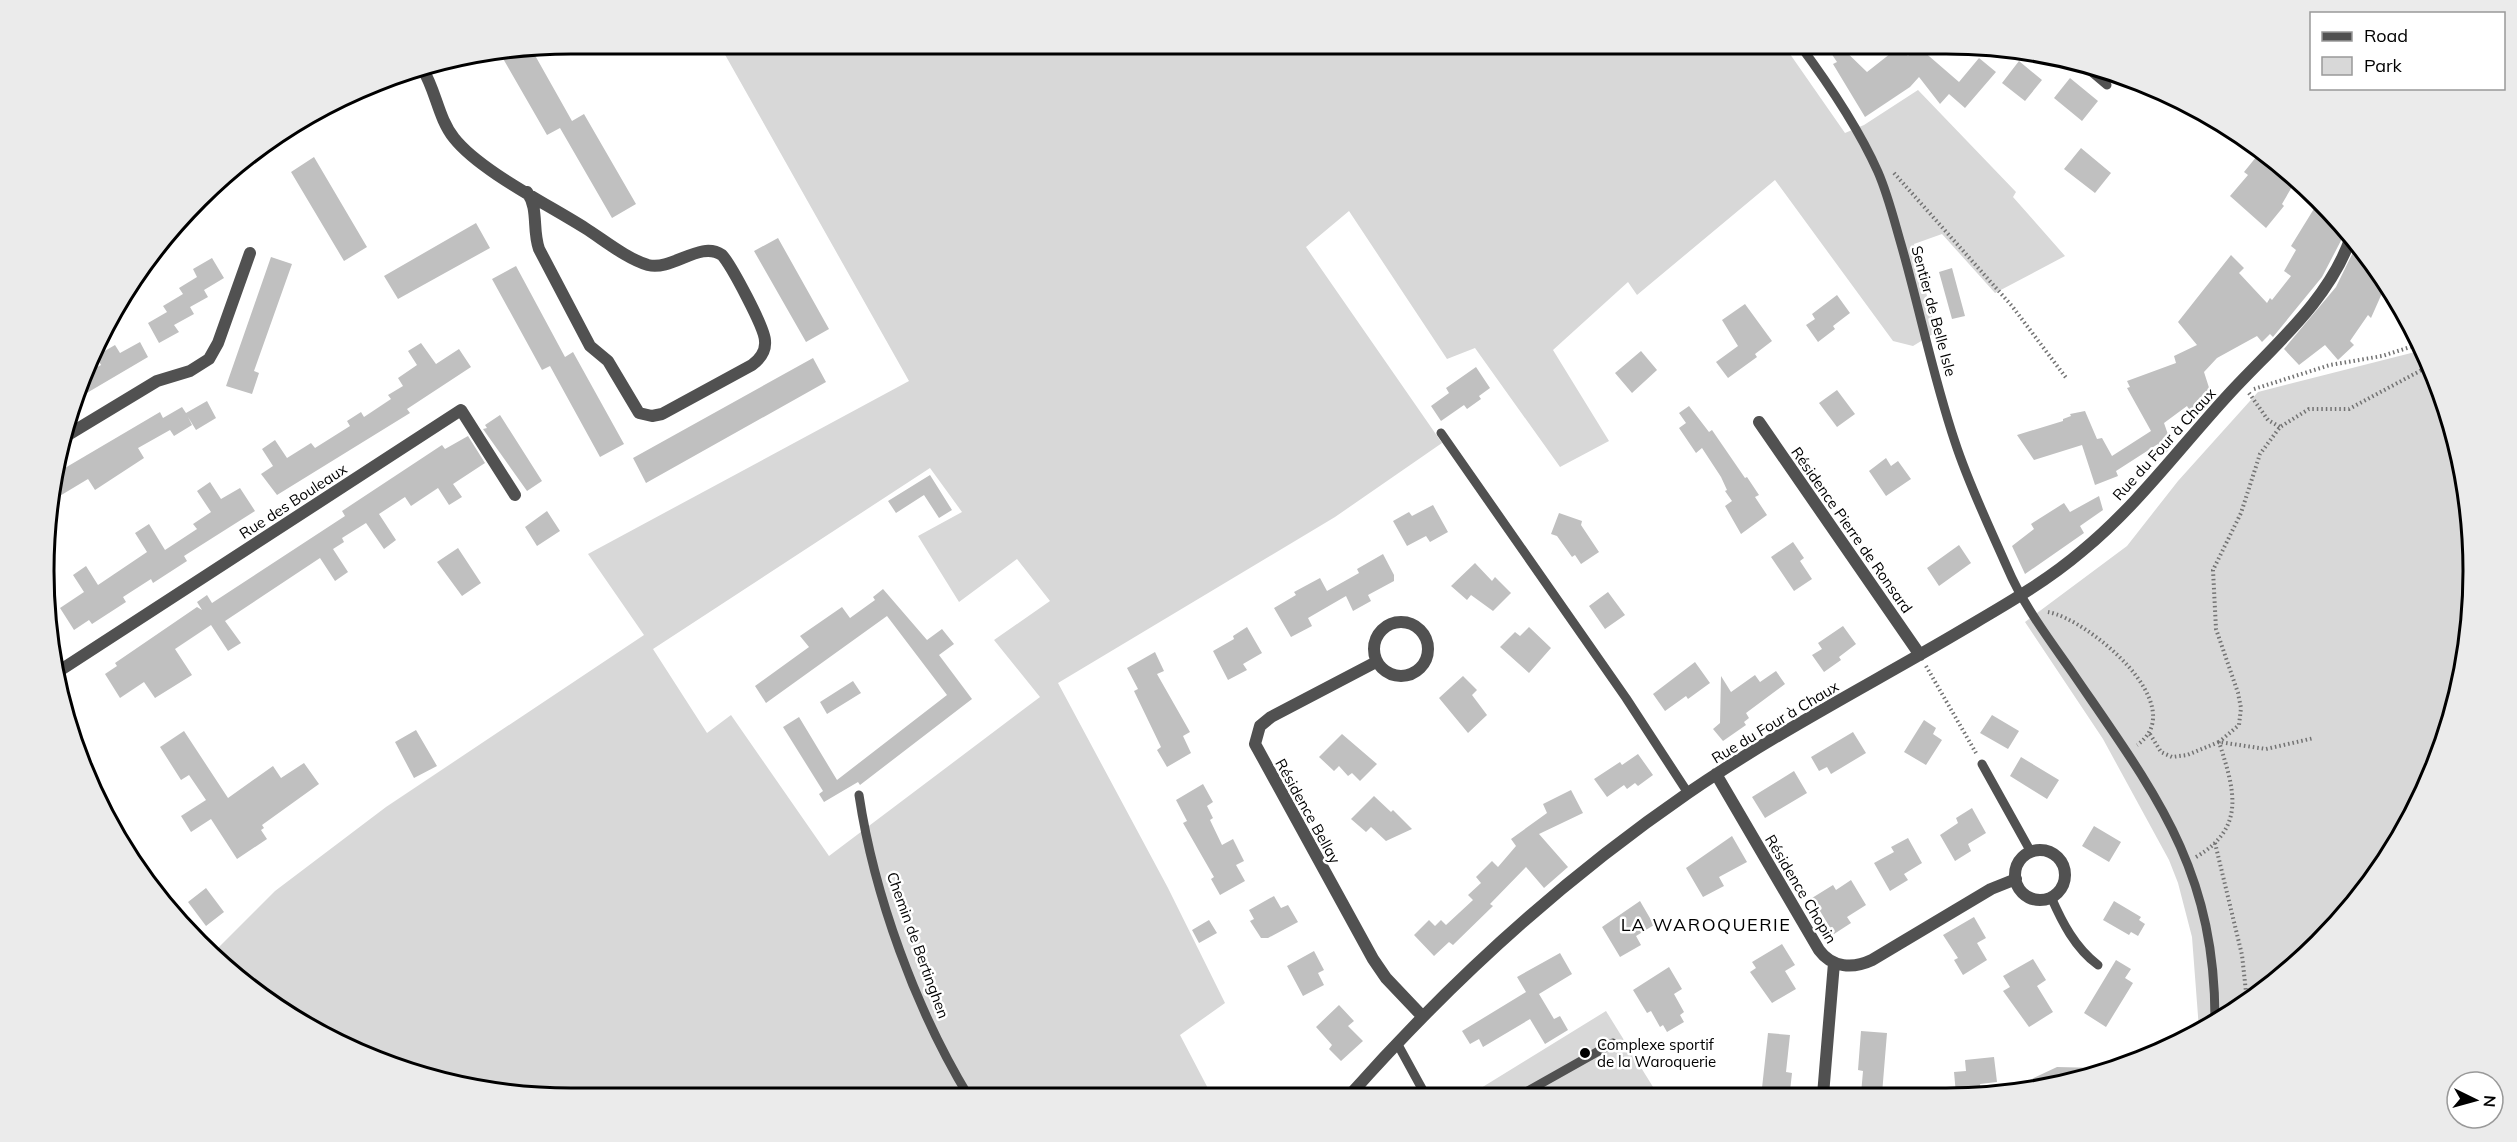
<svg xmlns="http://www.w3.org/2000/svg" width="2517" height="1142" font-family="Mulish,sans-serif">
<rect width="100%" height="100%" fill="#fff"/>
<path fill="#d8d8d8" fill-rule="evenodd" d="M719,44h1064l62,89 19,-8 54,-35 98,102 -3,5 52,59 -70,37 -53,-59 -28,10 22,88 -23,14 -20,-5 -118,-161 -138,115 -9,-13 -75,68 56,91 -49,26 -85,-119 -28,11 -98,-148 -43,36 136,196 -107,74 -277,166 110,205 57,115 -45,32 32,61 -641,2 -103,-10 -99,-30 -146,-90 -11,-14 63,-63 111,-84 258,-172 -56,-81 321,-173zM930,468l32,44 -44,24 41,66 58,-43 33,42 -56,39 46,57 -211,159 -98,-141 -24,18 -54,-84z
M2423,350l10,19 30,99 10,103 -10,103 -30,99 -68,119 -98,97 -68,40 -7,-92 -14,-54 -9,-23 -66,-121 -78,-117 102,-76 51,-65 80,-89z
M1606,1011l52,84 -190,1z"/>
<path fill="#c0c0c0" d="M1825,44h13l29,28 33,-26 8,10 5,-7 5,5 4,-4 37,32 20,-24 17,14 -31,36 -16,-14 -9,10 -21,-27 -9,10 -45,30 -32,-53 4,-2z
M532,50l40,71 12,-7 52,90 -24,14 -52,-90 -13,7 -46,-80z
M2019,61l23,19 -17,21 -23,-18z
M2070,78l28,23 -16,20 -28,-23z
M2081,148l30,25 -16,20 -31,-24z
M2261,151l30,24 -5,7 7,3 -11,19 2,2 -18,22 -36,-32 18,-21 -4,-3z
M314,157l53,90 -23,14 -53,-89z
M2320,199l26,32 -24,46 -49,60 -3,-3 -8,8 -5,-6 -40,22 -13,14 8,25 -20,18 -5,-9 -23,17 8,23 -8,9 -6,-11 -42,27 2,5 -23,9 -13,-40 -48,15 -17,-25 46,-14v-2l8,-3 -1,-2 15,-3 12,28 5,-1 10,18 39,-25 -24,-43 3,-1 -3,-6 49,-18 -2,-7 23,-11 -19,-23 53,-67 13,13 -5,5 28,30 3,-5 2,2 19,-24 -7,-5 12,-21 -5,-4z
M476,223l14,25 -92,51 -14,-23z
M778,238l51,91 -23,13 -52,-91z
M2357,244l30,38 -16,36 -3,-3 -18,26 4,4 -16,15 -13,-15 -26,20 -15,-16 52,-62z
M271,257l21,7 -38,107 5,2 -7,21 -26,-8z
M212,258l12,20 -20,12 4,7 -18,10 4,7 -20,11 5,7 -20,11 -11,-20 19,-11 -4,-6 20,-12 -4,-6 18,-11 -4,-8z
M516,266l49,91 8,-5 51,92 -24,13 -50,-91 -8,4 -50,-91z
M1952,268l13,48 -13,3 -13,-47z
M1837,295l13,18 -17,13 2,3 -17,13 -12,-17 9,-6 -3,-5z
M1745,304l27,37 -17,13 2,3 -29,21 -12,-16 22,-16 -16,-26z
M140,342l8,15 -68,40 10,-26 11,-6 -5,-9 19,-11 5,8z
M421,343l15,21 23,-15 12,18 -64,42 3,4 -133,82 -16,-21 12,-8 -11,-17 13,-9 12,18 24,-15 4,5 35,-22 -3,-5 14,-9 3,5 27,-18 -3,-4 15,-9 -5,-8 19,-13 -9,-14z
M1641,351l16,19 -25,23 -17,-20z
M813,358l13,24 -180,101 -13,-25z
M1476,367l14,21 -11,8 2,3 -14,10 -3,-4 -23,16 -10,-15 18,-13 -3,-5z
M1837,390l18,24 -18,13 -18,-24z
M207,401l9,17 -20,12 -8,-13 4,8 -18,11 -4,-6 -32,18 6,10 -49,32 -7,-11 -35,21v-25l107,-63 3,6 19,-11 4,6z
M1689,406l20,26 3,-2 33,48 2,-1 12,18 -4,2 12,18 -26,19 -16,-28 7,-5 -7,-10 2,-1 -6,-13 -19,-29 -6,5 -17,-25 7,-5 -7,-10z
M500,415l42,66 -15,10 -44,-62 4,-1 -2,-3z
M468,436l17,27 -32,21 9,13 -13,8 -11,-17 -27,18 -6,-9 -26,17 17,26 -12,9 -18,-26 -24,15 2,4 -11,7 15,23 -13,9 -15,-23 -95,63 16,22 -13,8 -17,-26 -36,24 17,26 -37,23 -11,-16 -24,16 -15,-24 12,-8 -2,-3 82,-56 5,3 -5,-8 10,-7 5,8 133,-87 -3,-5 100,-66 3,4z
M1886,458l5,8 7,-5 13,18 -25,17 -17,-25z
M930,475l22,35 -13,8 -15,-23 -28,18 -8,-12z
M210,482l11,17 19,-11 15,23 -71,45 3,5 -34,22 -2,-4 -28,18 3,5 -34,22 -3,-4 -15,10 -14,-22 24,-16 -11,-17 13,-9 12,19 49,-33 -12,-19 14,-9 16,26 32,-21 -4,-5 18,-12 -14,-21z
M2099,496l4,14 -23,16 4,7 -59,41 -13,-28 22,-17 -3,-5 33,-21 6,9z
M1433,505l15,27 -18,10 -4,-6 -19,10 -14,-25 16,-9 3,4z
M547,511l13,20 -23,15 -12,-19z
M1559,513l23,8 -1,4 18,27 -18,12 -6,-9 -3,2 -15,-21 -6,-2z
M1793,542l11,16 -4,3 12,18 -18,12 -23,-34z
M1959,545l12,18 -32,23 -12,-18z
M458,548l23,35 -19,13 -25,-34z
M1383,554l11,21v6l-26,14 3,6 -18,10 -7,-15 -38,22 4,8 -21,11 -17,-29 22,-13 -2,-3 26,-14 7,13 32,-18 -2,-4z
M1475,563l17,18 3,-4 16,16 -18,18 -22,-16 -4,5 -16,-14z
M883,589l44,51 15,-11 12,15 -15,11 33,44 -112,86 -2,-3 -34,20 -5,-8 4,-3 -40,-64 16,-10 38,63 110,-85 -60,-79 -121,87 -11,-17 54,-39 -9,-11 42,-29 8,11 25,-18 -2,-3z
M1608,592l17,23 -20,14 -16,-23z
M1843,626l13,18 -17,13 2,3 -17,12 -12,-17 10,-6 -4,-6z
M1247,627l15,26 -19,11 4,6 -19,10 -15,-29 21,-12 -1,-3z
M1529,627l22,21 -22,25 -29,-26 15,-15 5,4z
M1155,652l9,19 -7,3 33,58 -7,4 8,17 -24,14 -10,-17 4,-3 -27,-56 4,-2 -11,-21z
M1695,662l15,21 -22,16 -2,-3 -21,15 -12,-17z
M1776,671l9,13 -39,29 3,5 -5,4 2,3 -23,16 -10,-12 7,-6 1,-47 10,16 24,-17 5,7z
M1463,676l14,14 -5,5 15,20 -19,18 -29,-35z
M853,681l8,12 -34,21 -7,-12z
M1992,715l27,16 -11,18 -28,-16z
M1924,720l12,8 -3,6 9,6 -16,25 -22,-13z
M416,730l21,36 -23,12 -19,-36z
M184,731l44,67 45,-32 8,12 23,-15 15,21 -57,41 2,3 -3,2 6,9 -30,20 -26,-40 -20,13 -10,-16 25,-16 -17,-25 -8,5 -21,-33z
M1853,732l13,21 -35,21 -4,-7 -8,4 -8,-14z
M1342,734l35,30 -17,17 -8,-8 -4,3 -9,-10 -5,5 -15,-14z
M1638,754l15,21 -15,11 -3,-3 -8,6 -3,-4 -17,12 -13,-18 26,-17 2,3z
M2021,757l38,23 -12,19 -37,-23z
M1794,771l13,22 -42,25 -13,-21z
M1203,784l10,18 -6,4 6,12 -3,2 12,25 11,-6 11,22 -8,4 9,16 -25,14 -9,-16 3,-2 -31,-54 4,-2 -11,-21z
M1571,790l12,23 -44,21 29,33 -24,21 -18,-21 -36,37 3,2 -40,39 -4,-3 -15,14 -20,-21 15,-15 6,6 6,-6 5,5 27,-25 -5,-5 13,-12 -5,-6 16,-16 6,6 18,-21 -5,-7 36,-26 -4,-9z
M1374,796l17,16 2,-2 19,19 -26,12 -15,-14 -5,5 -15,-13z
M1972,808l14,25 -18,11 3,7 -16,10 -15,-26 18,-12 -2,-5z
M2094,826l27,16 -12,20 -27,-16z
M1732,836l15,26 -28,15 5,9 -21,11 -17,-29z
M1908,838l14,25 -18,11 4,6 -18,11 -16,-28 20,-11 -3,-5z
M1851,880l15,25 -19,12 4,6 -17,11 -22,-36 21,-13 3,5z
M206,888l18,24 -18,14 -18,-24z
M1274,896l7,12 7,-3 10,17 -30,16h-7l-11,-17 4,-2 -5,-9z
M1640,901l14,24 -18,11 5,9 -21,12 -18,-30z
M2114,901l27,16 -2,3 6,4 -7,12 -7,-4 -2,3 -26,-15z
M1974,917l12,21 -9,5 10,17 -24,15 -9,-15 4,-2 -15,-23z
M1209,920l8,13 -18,10 -7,-13z
M1782,944l13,21 -10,6 11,18 -24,14 -22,-31 6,-4 -4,-6z
M1314,951l10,19 -6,3 6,12 -21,11 -16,-30z
M1560,953l12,21 -33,20 15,25 6,-3 8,14 -23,14 -15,-25 -47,28 -4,-8 -9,5 -8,-13 64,-39 -9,-15z
M2033,959l13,21 -9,6 16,26 -24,15 -26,-36 7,-4 -7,-11z
M2116,960l15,9 -6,9 8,5 -27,44 -22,-14z
M1669,967l13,22 -8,5 10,18 -4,3 4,7 -17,10 -4,-7 -3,2 -9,-16 -4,2 -14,-23z
M1339,1005l15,16 -6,5 15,15 -22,20 -12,-12 3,-4 -16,-18z
M1861,1031l26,2 -5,61h-21l2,-23 -5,-1z
M1768,1033l22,2 -4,37 6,1 -2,18 -28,-3z
M1994,1057l3,25 -17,2 1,10h-25l-2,-22 12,-1 -1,-11z
M2057,1067l41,1v4l-76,20 -3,-7z"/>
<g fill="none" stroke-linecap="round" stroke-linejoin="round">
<path stroke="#737373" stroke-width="4" stroke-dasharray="1.5 3" stroke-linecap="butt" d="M1894,173l118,133 55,73
M2254,389l76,-24 52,-9 38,-12
M2249,393l19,27 12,7
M2048,612c40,7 145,94 89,133
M1926,666l50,87
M2150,734l11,18 11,5 15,-2 32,-13 47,7 48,-11
M2215,843l27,112 5,46
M2196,857c51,-30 38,-68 23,-115l20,-17 2,-17 -3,-15 -22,-64 -3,-59 28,-57 19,-59 20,-27 29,-18h40l82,-44"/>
<path stroke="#515151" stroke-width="9" d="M1799,44c29,39 59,83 79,128 10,23 16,48 23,72 19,66 32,133 54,198 14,43 34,84 52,125 16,38 42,72 65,105 82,120 143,195 143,348
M2081,63l26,22
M1441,433l185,265 62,95
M1982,764l49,88
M859,795c15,100 57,215 110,302
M2051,897c11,25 24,51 47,68
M1397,1043l29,53
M1519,1096l94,-53"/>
<path stroke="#515151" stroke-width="12" d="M422,68c14,22 16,50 32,70 26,33 95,67 131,90 19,12 42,31 63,37 25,6 52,-25 74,-10 9,10 43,73 43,86 1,10 -5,18 -13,24l-90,49 -10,2 -13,-3 -31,-52 -18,-15 -51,-97c-7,-20 0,-40 -12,-57
M1759,422l161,233
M66,436l91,-55 33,-10 19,-12 9,-16 32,-90
M1374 649a27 27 0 1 1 54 0a27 27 0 1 1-54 0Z
M1376,662l-105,55 -11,9 -5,18 118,215 13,19 36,38
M56,673l405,-263 54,85
M1716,774l103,176c13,18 34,19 53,10l119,-71 25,-10
M2015 875a25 25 0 1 1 50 0a25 25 0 1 1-50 0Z
M1823,1095l11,-132
M1349,1096c101,-114 214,-217 339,-303 83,-57 173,-104 259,-154 47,-28 94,-53 135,-88 55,-45 99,-105 147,-157 44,-48 100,-93 122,-157"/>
</g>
<circle fill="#000" stroke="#fff" stroke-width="2" cx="1585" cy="1053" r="6"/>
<g text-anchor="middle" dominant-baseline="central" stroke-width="5" stroke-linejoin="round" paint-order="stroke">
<g font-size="15" fill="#000" stroke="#fff">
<text transform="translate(1934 311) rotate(75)">Sentier de Belle Isle</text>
<text transform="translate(2164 444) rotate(-48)">Rue du Four à Chaux</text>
<text transform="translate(293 501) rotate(-33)">Rue des Bouleaux</text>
<text transform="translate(1852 530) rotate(55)">Résidence Pierre de Ronsard</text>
<text transform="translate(1775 722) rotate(-31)">Rue du Four à Chaux</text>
<text transform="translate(1308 811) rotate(61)">Résidence Bellay</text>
<text transform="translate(1801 889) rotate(59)">Résidence Chopin</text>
<text transform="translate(918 945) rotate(70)">Chemin de Bertinghen</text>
</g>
<g font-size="15" fill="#000" stroke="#fff" text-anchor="start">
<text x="1597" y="1044">Complexe sportif<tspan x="1597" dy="17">de la Waroquerie</tspan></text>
</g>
<g font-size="18" letter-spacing="1.5" fill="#000" stroke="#fff">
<text x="1706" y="924">LA WAROQUERIE</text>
</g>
</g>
<path d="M0 0H2517V1142H0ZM571 54H1946A517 517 0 0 1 2463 571V571A517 517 0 0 1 1946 1088H571A517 517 0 0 1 54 571V571A517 517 0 0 1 571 54Z" fill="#ebebeb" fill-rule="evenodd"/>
<path fill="none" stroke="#000" stroke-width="3" d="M571 54H1946A517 517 0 0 1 2463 571V571A517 517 0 0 1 1946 1088H571A517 517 0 0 1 54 571V571A517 517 0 0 1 571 54Z"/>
<rect x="2310" y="12" width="195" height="78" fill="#ffffff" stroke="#999999" stroke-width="1.5"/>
<rect x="2322" y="32" width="30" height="9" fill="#515151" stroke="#999999" stroke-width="1.5"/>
<text x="2364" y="42" font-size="18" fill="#000000">Road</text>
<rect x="2322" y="57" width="30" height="18" fill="#d8d8d8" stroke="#999999" stroke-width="1.5"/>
<text x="2364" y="72" font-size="18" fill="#000000">Park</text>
<g transform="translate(2475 1100) rotate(95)"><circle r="28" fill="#ffffff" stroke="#999999" stroke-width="1.5"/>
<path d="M0-4.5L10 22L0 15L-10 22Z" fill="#000000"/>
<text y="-9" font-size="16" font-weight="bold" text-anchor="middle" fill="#000000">N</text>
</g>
</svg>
